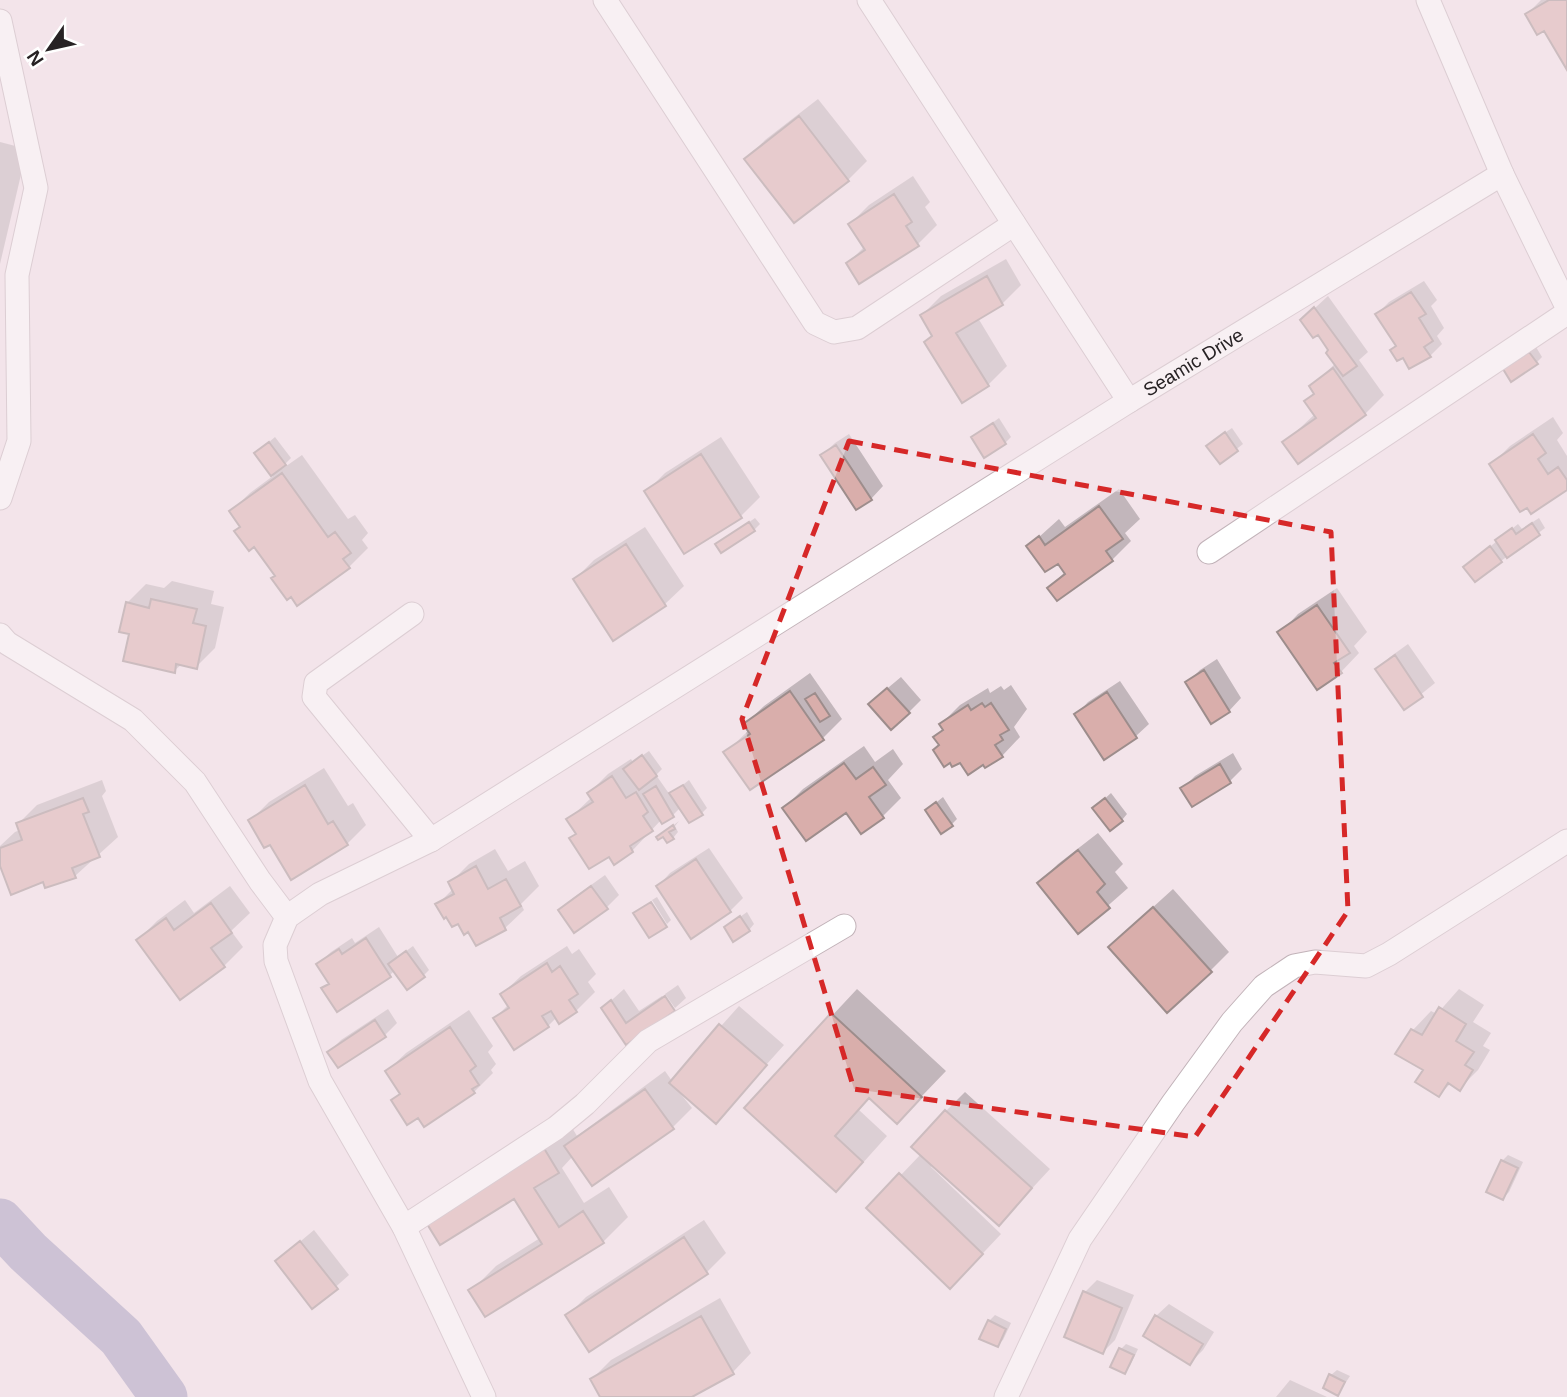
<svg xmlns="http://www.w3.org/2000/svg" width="1567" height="1397" font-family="Arial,sans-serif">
<rect width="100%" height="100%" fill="#f3e4ea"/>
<path fill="#0003" d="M1541,0h26v67l-22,-39 -18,-14z
M818,99l49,62 -19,19 -101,-21 18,-19z
M0,142l27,7 -27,115z
M913,176l17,26 -5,5 12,18 -19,19 -70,19 17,-17 -15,-22 19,-19z
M1006,259l15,26 -19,19 -24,14 29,48 -19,19 -25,16 -30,-66 -11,-20 19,-19z
M1424,281l13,19 -6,6 13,22 -7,8 5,8 -12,12 -33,-11 -20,-31 12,-12z
M1328,296l40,56 -9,8 25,35 -19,19 -80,28 30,-28 -9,-13 9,-9 -4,-6 25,-23 -5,-12 -13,-18 -16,-13z
M1536,347l6,10 -6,6 -25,1z
M1553,417l10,16 -6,7 10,16v32l-76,-23 19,-19z
M999,418l12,19 -6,6 -32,-6z
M1232,428l11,16 -23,18 -6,-22z
M849,434l34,52 -12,13 -49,-44 13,-12z
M275,437l16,21 -10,10 1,1 20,-14 46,64 7,-4 13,18 -6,7 6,8 -19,19 -72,8 -46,-64 19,-18 23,-17 -17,-23z
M721,437l39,60 -19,19 -95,-24 19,-19z
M1119,489l21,30 -15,14 6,8 -19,19 -63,28 16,-16 -7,-11 -29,-15 30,-27 6,8z
M755,518l5,6 -6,6 -36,14z
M1539,518l6,10 -44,33 -36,6 53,-43 4,5z
M645,527l39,59 -19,18 -90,-25 19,-19z
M172,581l42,10 -3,13 13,3 -9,41 -19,19 -14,-3 -8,7 -43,-38 -4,-30 19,-19 18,4z
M1337,588l30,44 -13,14 5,7 -18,19 -61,-39 18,-19z
M1408,644l27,39 -31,25 -26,-39 12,-12z
M1217,659l24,39 -12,13 -41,-29 12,-12z
M810,673l32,46 -19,19 -46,33 -51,-19 23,-22 -4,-6 19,-18z
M901,677l20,23 -12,12 -26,-20z
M1120,681l29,43 -13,12 -31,22 -29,-43 12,-13z
M1011,685l16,24 -13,18 6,10 -18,19 -19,7 -23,-3 -19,-16 -5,-7 8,-8 -3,-5 19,-19 28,-17 2,5 11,-7 3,4z
M864,746l11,16 18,-13 10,15 -15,16 13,18 -18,18 -37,-6 -62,-2 19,-19z
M649,751l13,18 -6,6 14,20 19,-15 18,28 -5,5 -21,-6 -8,8 -12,5 -29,31 -18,11 -5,-8 -38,-15 6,-6 -8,-14 23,-22 -3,-4 19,-19 23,-15 2,3z
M1233,753l9,16 -12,12 -47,7 12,-12z
M324,768l24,38 5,-3 13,22 -19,19 -77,-2 -20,-21 19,-19z
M102,780l4,11 -4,5 16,41 -43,39 -31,4 -44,-19v-15l15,-14 5,-2 -2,-6 19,-19z
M1111,793l16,21 -5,6 -22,-17z
M943,797l14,22 -6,6 -24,-15z
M679,821l-4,5 3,6 -5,6 -10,-4 -11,8z
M1098,833l25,31 -8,8 13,16 -50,44 -39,-49 19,-19z
M709,848l34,50 -13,13 -39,25 -33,-50 12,-13z
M495,849l13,22 17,-10 14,25 -18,18 3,6 -19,18 -36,2 -32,-25 16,-16 -3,-6 19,-19z
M605,875l14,20 -12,12 -47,3 13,-12z
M230,886l20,27 -19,18 12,16 -19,19 -86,-26 19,-19 28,-21 9,13z
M1173,889l56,63 -19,19 -80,-43z
M657,897l14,23 -4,4 -15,-24z
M747,912l7,12 -5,6 -23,-3z
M379,927l19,30 15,-11 16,24 -5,5 -29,-5 -5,5 -67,13 7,-6 -12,-18 13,-12 21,-14 3,5z
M567,946l5,8 7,-5 17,25 -8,8 7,10 -19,19 -19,6 -9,9 -53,-8 14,-14 -7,-10 19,-18z
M678,985l8,13 -11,10 -10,-14z
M624,989l15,22 23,-15 10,14 -46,32 -23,-34z
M857,989l89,82 -49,51 -27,-25 -11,13 28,26 -26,29 -114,-58z
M1459,989l25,16 -11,17 18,11 -8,13 7,4 -12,20 -18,18 -9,-5 -12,12 -14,-25 -27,-17 15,-23 18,-19 6,3z
M739,1006l45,39 -68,76 -36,-28 12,15 -19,19 -100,29 -11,12 22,35 25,-16 19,30 -25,25 -132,49 25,-25 44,-28 -25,-42 -74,47 127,-122 9,15 88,-65 7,10z
M388,1009l9,14 -12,12 -56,17 12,-12z
M469,1010l24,36 -5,6 8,12 -5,6 2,3 -19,19 -56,23 -25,-15 8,-8 -14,-21 19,-18z
M965,1092l85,77 -51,55 -66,-60 -2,3 70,67 -32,34 -68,-93 20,-21 25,-43z
M1508,1155l15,7 -14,30 -6,6 -1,-37z
M704,1220l22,33 -19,19 -117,77 -22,-34 18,-18z
M314,1230l35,45 -36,32 -36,-46z
M1097,1280l37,15 -19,45 -12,12 -18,-60z
M720,1298l31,55 -18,19 -45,25h-86l-10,-18 19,-19z
M1169,1304l45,28 -11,18 -13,13 -34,-47z
M995,1315l16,8 -8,17 -6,5 -8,-24z
M1126,1344l12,5 -8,17 -6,6 -3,-23z
M1337,1370l13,6 -12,18 -7,-19z
M1290,1380l37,17h-51z"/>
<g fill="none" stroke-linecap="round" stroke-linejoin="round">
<path stroke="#a09abd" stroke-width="47" d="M0,1222l28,30 93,85 43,60"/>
</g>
<path fill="#d9aeab" stroke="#9d8d8c" stroke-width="2" d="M1549,0h18v70l-23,-39 -7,4 -12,-21z
M799,116l50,65 -55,42 -50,-64z
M894,194l18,28 -6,4 13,20 -60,38 -13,-21 19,-13 -17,-26z
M987,276l16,29 -47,28 33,53 -27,17 -38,-61 8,-6 -12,-21z
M1411,292l15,22 -7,4 14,23 -9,6 7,10 -22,12 -6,-11 -6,3 -7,-11 6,-4 -21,-32z
M1314,307l43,59 -14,10 -17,-23 2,-3 -10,-15 -5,3 -13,-18z
M1529,352l9,12 -27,18 -8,-13z
M1333,368l33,47 -68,49 -16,-22 34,-24 -12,-17 10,-7 -5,-8z
M993,423l13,21 -22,14 -13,-21z
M1225,432l13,19 -18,13 -14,-18z
M1533,434l13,19 -8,6 10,15 10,-7 9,13v10l-36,24 -4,-6 -7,4 -31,-48z
M269,442l17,23 -15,11 -17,-23z
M836,445l36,55 -16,10 -36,-55z
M701,454l41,64 -58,36 -40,-63z
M282,473l46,64 7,-5 16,21 -8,6 7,9 -53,38 -6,-9 -4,3 -16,-22 4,-2 -21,-29 -5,4 -15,-20 6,-4 -11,-16z
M1099,506l24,33 -17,12 7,10 -56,40 -10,-13 18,-14 -7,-10 -13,8 -19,-26 13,-10 6,9z
M749,522l6,9 -34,22 -6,-9z
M1532,523l8,12 -33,23 -12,-18 17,-12 4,6z
M626,544l40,62 -53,35 -40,-62z
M1490,546l12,16 -27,20 -12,-15z
M151,599l46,10 -4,14 13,3 -9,43 -21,-5 -1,9 -52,-12 6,-27 -10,-2 7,-30 23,6z
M1317,605l33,48 -16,10 8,10 -25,17 -40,-58z
M1395,655l28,42 -19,13 -29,-41z
M1204,670l26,42 -19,12 -26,-42z
M887,688l23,25 -19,17 -23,-26z
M790,691l34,49 -74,50 -27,-38 27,-18 -7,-10z
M1107,692l30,46 -33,22 -30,-46z
M815,693l15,23 -10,6 -15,-23z
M982,703l3,4 6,-4 18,27 -9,5 3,5 -8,5 8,12 -18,11 -2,-3 -15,10 -8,-12 -8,4 -2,-4 -6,4 -11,-17 6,-5 -6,-8 10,-7 -4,-6 29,-19 3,5z
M642,755l15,21 -18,14 -16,-21z
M844,763l12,16 17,-12 13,18 -17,12 15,21 -23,16 -15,-21 -40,28 -24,-33z
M1220,764l11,19 -39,24 -12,-19z
M612,776l14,22 10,-6 12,20 -5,4 10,15 -23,15 3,6 -19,13 -5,-8 -20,12 -20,-31 7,-4 -10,-15 27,-17 -6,-9z
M305,785l23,39 5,-3 15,24 -57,35 -21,-35 -6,3 -16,-28z
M683,785l20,30 -14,8 -20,-30z
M656,786l18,31 -12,7 -19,-30z
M83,798l6,14 -6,2 17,43 -28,11 4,10 -31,10 -2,-6 -32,13 -11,-29v-18l22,-8 -6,-17z
M1105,798l18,23 -13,10 -18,-23z
M936,802l17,24 -12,8 -16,-24z
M673,825l2,4 -6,3 5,7 -7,4 -4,-6 -5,3 -2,-3z
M1078,850l27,34 -8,8 13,16 -32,26 -41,-51z
M696,859l35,53 -40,27 -35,-53z
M476,866l12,23 18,-10 15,27 -21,12 6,12 -30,16 -8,-14 -4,3 -6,-11 -6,3 -6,-10 -2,2 -9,-15 19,-10 -6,-12z
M591,886l17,23 -34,24 -16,-23z
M651,902l16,25 -18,11 -16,-25z
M211,903l21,30 -21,15 14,19 -45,33 -44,-60 30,-22 8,12z
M1153,907l59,65 -45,41 -59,-66z
M740,916l10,15 -17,11 -9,-15z
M366,938l25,39 -54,35 -16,-24 8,-4 -13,-20 23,-15 3,5z
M406,951l19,26 -18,13 -19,-26z
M547,963l5,9 8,-6 18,28 -9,6 8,12 -18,12 -8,-13 -9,5 7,11 -35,23 -21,-32 16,-10 -9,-14z
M665,996l10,15 -49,34 -25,-37 10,-8 15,23z
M1439,1007l27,17 -10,17 18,11 -9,13 8,5 -13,21 -12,-8 -9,14 -24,-15 8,-12 -28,-16 16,-25 11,6z
M831,1013l91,84 -25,27 -28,-26 -34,38 28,26 -27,30 -92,-84z
M375,1020l11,17 -48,31 -11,-16z
M719,1024l48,41 -51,59 -47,-41z
M450,1027l26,39 -6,5 9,14 -7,4 3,4 -51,34 -6,-9 -11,7 -16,-25 9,-6 -15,-23z
M645,1089l29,40 -82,57 -28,-40z
M945,1110l87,78 -33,38 -88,-79z
M542,1145l17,28 -25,15 25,39 24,-16 21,32 -119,74 -17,-27 74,-46 -28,-45 -74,46 -16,-26z
M1501,1160l17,8 -15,32 -17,-8z
M899,1173l84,81 -33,35 -84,-81z
M684,1237l24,37 -119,78 -24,-37z
M300,1241l38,48 -26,20 -37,-48z
M1083,1291l39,17 -19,46 -39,-17z
M1155,1315l48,29 -13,21 -47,-29z
M701,1316l33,58 -42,23h-92l-10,-18z
M988,1320l18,9 -8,18 -19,-8z
M1119,1348l15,7 -9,19 -15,-7z
M1329,1374l16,8 -7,14 -15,-8z"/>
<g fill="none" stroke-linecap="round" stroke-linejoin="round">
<defs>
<g id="minor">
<path d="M605,0l210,323 19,9 23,-4 157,-104"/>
<path id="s1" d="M869,0l260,401 373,-227 65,133"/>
<path d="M1428,0l74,174"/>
<path d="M0,21l36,167 -19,87 2,166 -19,57"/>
<path d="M1209,552l358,-239"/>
<path d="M412,614l-96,69 -2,14 117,143"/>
<path d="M0,635l7,8 126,77 62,62 65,99 27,36"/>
<path d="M404,1227l152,-99 29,-24 63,-63 196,-115"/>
<path d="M484,1397l-80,-170 -84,-146 -44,-120 -1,-16 12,-28 33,-23 111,-54 698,-439"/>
<path d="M1006,1397l74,-158 93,-136 59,-81 32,-36 30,-20 21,-4 51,4 23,-12 178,-113"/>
</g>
</defs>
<use href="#minor" stroke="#c2b3b9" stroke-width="25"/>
<use href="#minor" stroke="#fff" stroke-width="23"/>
</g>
<path d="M0 0H1567V1397H0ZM849,441l482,91 17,379 -153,226 -341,-48 -112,-370z" fill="#f3e4ea" fill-opacity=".55" fill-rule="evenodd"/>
<path fill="none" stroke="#d62828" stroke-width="5" stroke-dasharray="14 9" stroke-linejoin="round" d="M849,441l482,91 17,379 -153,226 -341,-48 -112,-370z"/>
<g text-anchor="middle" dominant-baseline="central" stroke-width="5" stroke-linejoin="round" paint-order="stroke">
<g font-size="19" fill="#272224" stroke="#fff">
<text stroke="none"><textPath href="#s1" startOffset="553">Seamic Drive</textPath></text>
</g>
</g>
<g transform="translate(49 49) rotate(236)" stroke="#ffffff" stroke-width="5" paint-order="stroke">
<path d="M0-5L12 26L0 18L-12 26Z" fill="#272224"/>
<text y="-10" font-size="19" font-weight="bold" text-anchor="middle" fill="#272224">N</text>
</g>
</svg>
